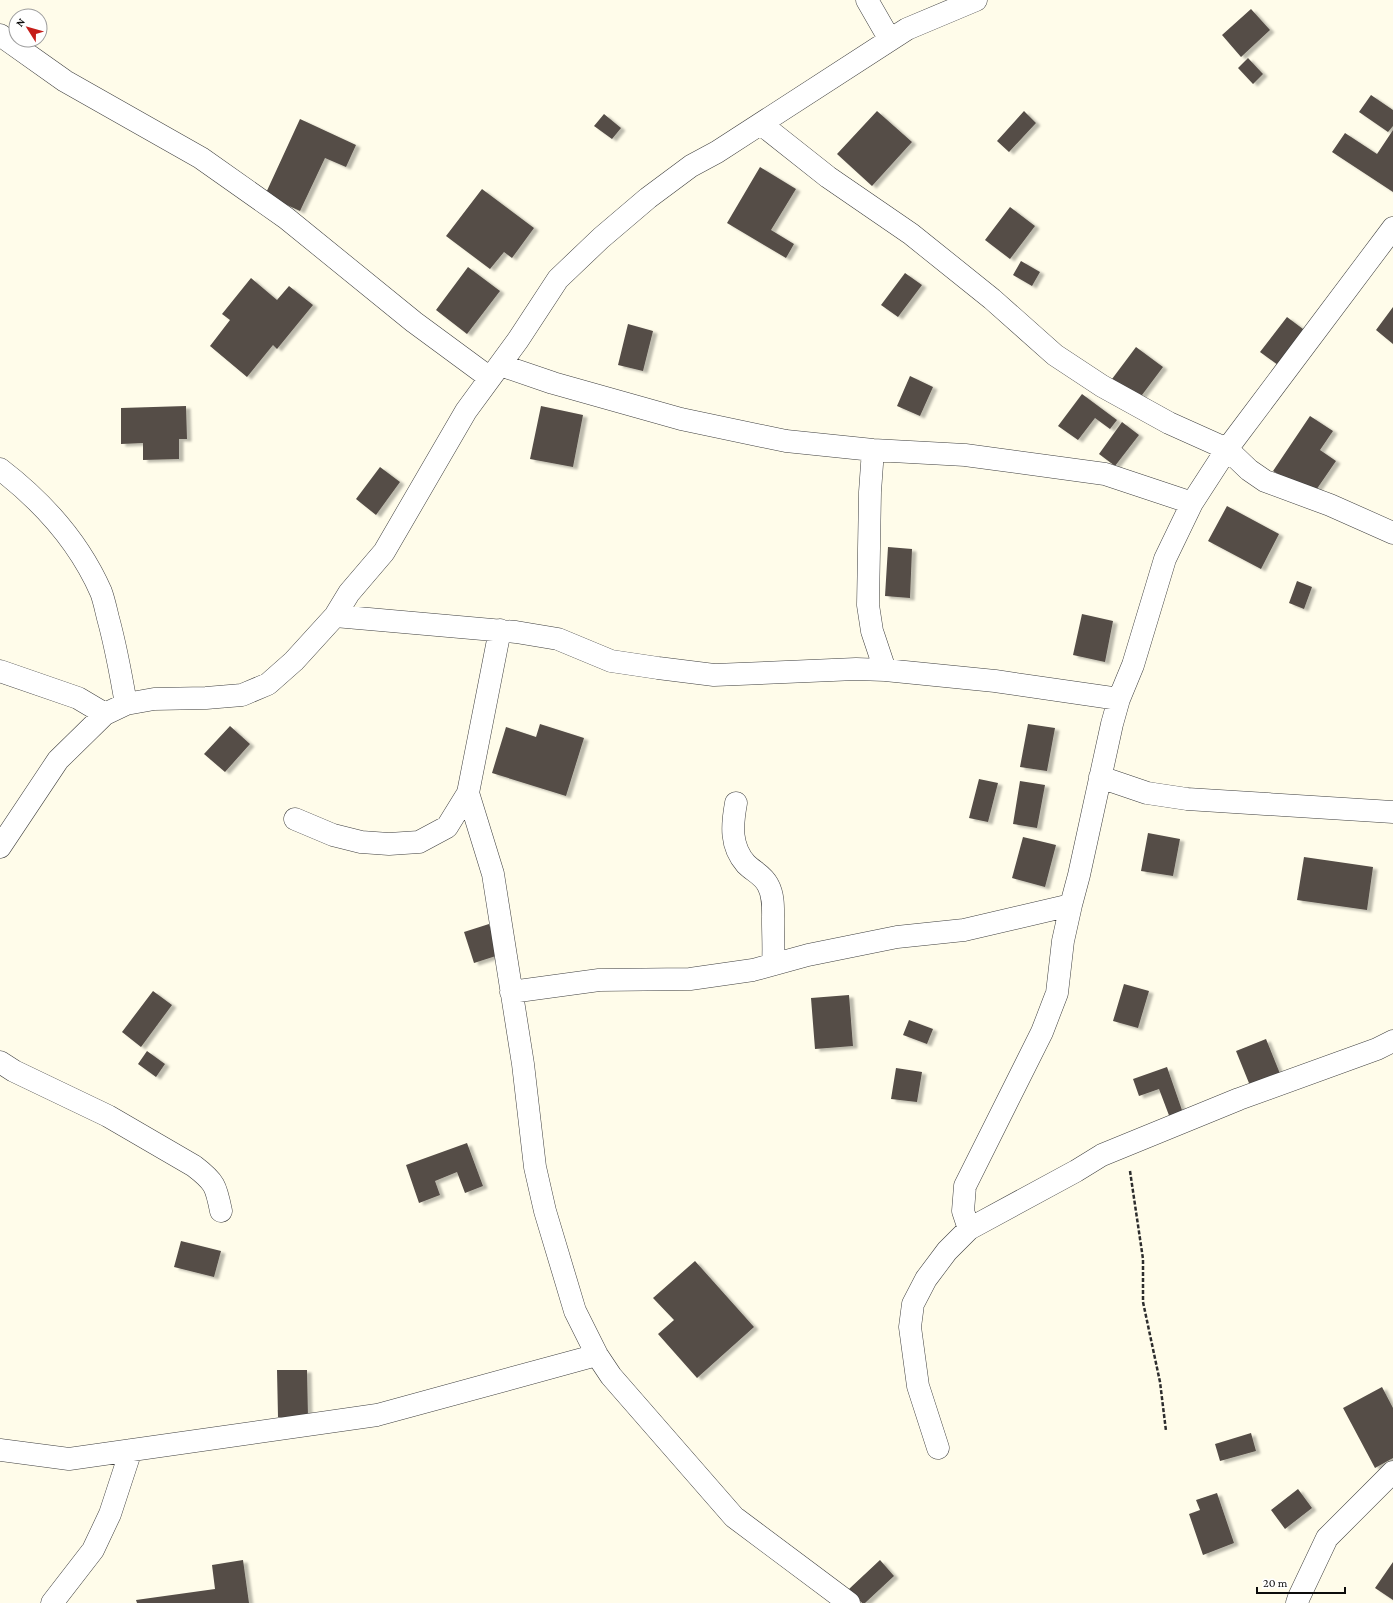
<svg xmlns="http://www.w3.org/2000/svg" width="1393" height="1603" font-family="'Crimson Pro',serif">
<defs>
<filter id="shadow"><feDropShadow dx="4.5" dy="2.5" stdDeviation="1" flood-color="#0004"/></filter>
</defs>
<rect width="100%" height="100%" fill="#fffcea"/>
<path fill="#554d47" filter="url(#shadow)" d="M1251,9l19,21 -29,27 -19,-22z
M1248,58l15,16 -10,10 -15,-16z
M1371,95l22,15v16l-5,6 -29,-20z
M877,111l35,31 -40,44 -35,-32z
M1024,111l12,12 -27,29 -12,-11z
M604,114l17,14 -9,11 -18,-13z
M300,119l56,26 -10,22 -21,-9 -25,53 -35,-16z
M1393,130v62l-61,-40 13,-19 32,21z
M760,167l36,22 -25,41 23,14 -8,14 -59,-35z
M482,189l52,39 -22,30 -8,-6 -14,17 -44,-33z
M1010,207l25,19 -25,33 -25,-19z
M1021,261l19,11 -8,14 -19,-11z
M468,267l32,24 -33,43 -31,-24z
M905,273l17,12 -24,32 -17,-12z
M251,278l26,22 12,-14 24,19 -36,44 -4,-4 -26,32 -37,-31 20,-26 -8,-6z
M1393,307v37l-17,-14z
M1287,317l24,18 -26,35 -25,-18z
M628,324l25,7 -10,40 -25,-6z
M1136,347l27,20 -24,32 -27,-20z
M910,376l23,11 -13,29 -23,-10z
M1082,394l35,26 -7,9 -15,-11 -17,22 -20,-14z
M186,406l1,33h-8v20l-36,1v-17l-22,1v-36z
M541,406l42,9 -10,52 -43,-8z
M1310,416l23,15 -13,19 16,11 -24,35 -39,-25z
M1122,422l17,13 -24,31 -16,-12z
M380,467l20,15 -24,33 -20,-16z
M1227,506l52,28 -18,35 -53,-28z
M888,547l24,2 -2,49 -25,-2z
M1297,581l15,6 -8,22 -15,-6z
M1082,614l31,7 -8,41 -32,-7z
M540,724l44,14 -18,58 -74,-23 14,-46 30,10z
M1028,724l27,4 -8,43 -27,-4z
M230,726l20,18 -25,28 -21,-18z
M979,779l19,4 -10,39 -19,-4z
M1020,781l25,4 -8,43 -24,-4z
M1148,833l32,6 -7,37 -32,-5z
M1023,837l33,8 -11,42 -33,-9z
M1304,857l69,10 -6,43 -70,-10z
M489,924l10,31 -25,8 -10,-31z
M1124,984l25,7 -11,37 -25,-7z
M153,991l19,14 -31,42 -19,-15z
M849,995l4,51 -38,3 -4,-51z
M909,1020l24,9 -6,15 -24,-9z
M1266,1039l17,42 -30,12 -17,-42z
M147,1051l18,13 -9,13 -18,-13z
M1167,1067l16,46 -13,5 -11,-29 -20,7 -6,-17z
M896,1068l26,4 -5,30 -26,-3z
M467,1143l16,43 -18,7 -8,-21 -22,9 5,14 -21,8 -13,-38z
M181,1241l40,10 -7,26 -40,-10z
M695,1261l59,66 -57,51 -39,-44 16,-14 -21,-22z
M277,1370h30l1,47h-30z
M1382,1387l11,21v50l-18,10 -32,-60z
M1251,1433l5,18 -36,10 -5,-17z
M1298,1489l14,19 -27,21 -14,-19z
M1217,1493l17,50 -31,12 -14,-41 11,-4 -4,-10z
M243,1560l6,43h-112l-1,-3 79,-11 -3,-24z
M880,1560l14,16 -29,27h-3l-13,-14z
M1393,1562v38l-18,-12z"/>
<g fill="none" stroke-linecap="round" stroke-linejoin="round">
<defs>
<path id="minor" d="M867,0l23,40
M0,35l65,46 136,77 85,60 128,104 76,56
M761,124l67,53 83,57 81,65 63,56 47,31 67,37 58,26 22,21 16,11 65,24 63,28
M500,365l53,18 128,36 105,22 87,9 92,5 140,19 87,29
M873,450l-3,42 -2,113 4,26 13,39
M0,469c43,33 79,73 101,123 3,8 5,18 7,26 8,29 13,57 18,86
M335,616l181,16 42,7 53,22 47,7 56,7 142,-6 29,1 110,11 124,18
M0,671l78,27 27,16
M1100,777l47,16 40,6 206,13
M468,793l25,81 30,190 12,103 10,44 30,100 22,44 14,21 123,141 115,86
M736,803c-4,22 -6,43 10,61 8,8 17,11 22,21 6,11 5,24 5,36 0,15 1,29 0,43
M295,819l38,16 28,7 28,2 30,-2 28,-15 21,-34 32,-163
M0,847l58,-87 47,-46 21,-10 28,-5 52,-1 36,-3 26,-11 26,-23 41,-45 14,-23 35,-41 82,-141 52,-71 40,-61 43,-41 47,-40 43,-32 26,-14 190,-123 69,-29
M511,992l88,-12 91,-1 63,-9 55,-15 89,-18 67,-7 107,-25
M0,1062l14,9 94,45 86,50c21,16 22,20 27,45
M969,1229l-6,-18 2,-25 77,-154 15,-39 6,-52 8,-36 8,-30 33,-151 7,-25 14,-34 32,-106 27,-56 35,-54 166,-221
M938,1448l-20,-62 -8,-59 3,-23 13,-25 21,-28 22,-22 107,-58 26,-16 137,-56 138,-50 16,-8
M0,1450l69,9 308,-44 220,-60
M52,1603l41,-53 17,-36 21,-64
M1297,1603l2,-6 28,-59 66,-66"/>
</defs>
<use href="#minor" stroke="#3e3e3e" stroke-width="23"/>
<path stroke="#2d2d2d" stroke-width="2.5" stroke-dasharray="4 2" stroke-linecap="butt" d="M1130,1171l13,88v43l17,80 6,49"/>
<use href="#minor" stroke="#fff" stroke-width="22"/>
</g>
<g transform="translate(28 28) rotate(307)"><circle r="19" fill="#ffffff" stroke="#9d9d9d"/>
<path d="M0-3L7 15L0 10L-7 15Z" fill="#c51d19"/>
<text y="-6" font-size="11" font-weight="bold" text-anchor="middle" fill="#0b0b0b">N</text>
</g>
<path d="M1257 1587v6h88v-6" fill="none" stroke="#0b0b0b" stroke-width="2"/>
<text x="1263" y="1587" font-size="12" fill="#0b0b0b" stroke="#ffffff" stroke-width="3" paint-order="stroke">20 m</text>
</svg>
